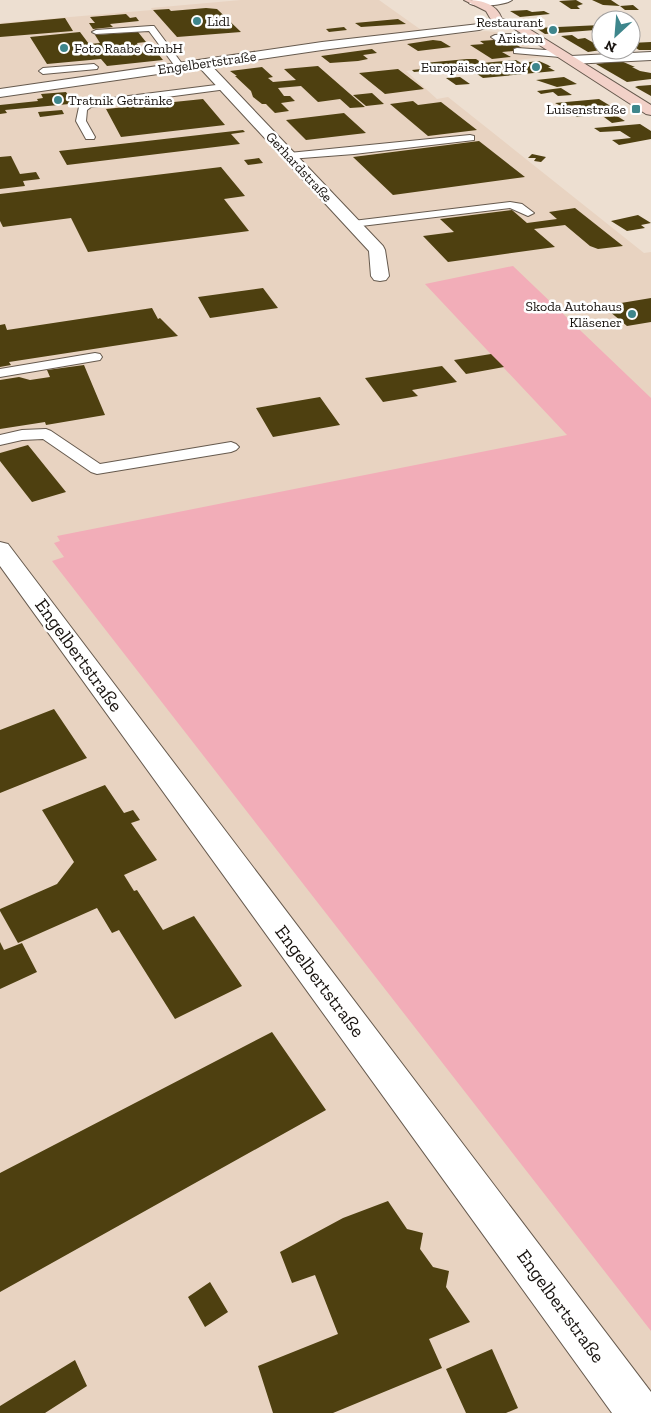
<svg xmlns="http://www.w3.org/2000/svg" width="651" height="1413" font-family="'Zilla Slab',serif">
<rect width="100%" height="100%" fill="#eddfd1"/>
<path fill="#e8d3c1" d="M241,0h138l52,37 54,-6 21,2 39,24 -139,14 31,28 11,-2 196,156 7,-1v1161h-651v-1390l152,-13 -1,-2z"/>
<path fill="#f2adb8" d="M513,266l138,132v933l-599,-770 12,-4 -10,-14 6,-2 -3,-5 510,-101 -142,-151z"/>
<path fill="#4e4010" d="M576,0l7,4 -6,2 3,3h-9l-12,-8z
M592,0h19l9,6 -17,-1z
M633,5l6,5h-14l-5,-4z
M206,8l11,1 24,23 -64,5 -24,-27 16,-1 2,2z
M527,10l5,2 12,-1 6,3 -30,3 -10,-6z
M126,14l4,4 6,-1 3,4 -29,3 3,3 -20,2 -4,-6h6l-5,-6z
M65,18l8,13 -73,6v-13z
M398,19l8,5 -45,3 -6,-4z
M601,25v3h-8l2,2 -50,4 -9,-6z
M344,27l3,3 -18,2 -3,-3z
M80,32l9,12 11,-1 -5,-8 43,-3 8,10 -9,1 2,4h13l4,4 4,1 1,2 -2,1 4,5 -56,6 -6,-7 -54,5 -17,-27z
M572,35l6,4 7,-1 16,9v3l-13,2 -27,-16z
M507,39l18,11 -23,2 9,5 -19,2 -22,-14 14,-1 -4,-3z
M433,40l8,1 10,6 -33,4 -11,-7z
M651,42v8h-12l-3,-2h-5v-5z
M372,49l5,4 -14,2 5,4 -10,2 -28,2 -9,-7z
M467,59h9l6,4 34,-3 5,3 18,-2 9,4 3,2h-3l7,4 -72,7 -6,-4 20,-3 9,1 -11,-7 -81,7 -2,-2 19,-2 -7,-5z
M621,61l14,6h-3l8,4 11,2v6l-24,3 -31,-18z
M318,66l47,41 -15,1 -10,-9 -22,3 -17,-16 -23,2 6,8h6l5,5 -14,2 8,8 -14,2 -9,-9h-4l-9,-7 -2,-6 -16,-15h2l-7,-5 32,-4 11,10 -5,1 5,4 23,-2 -12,-11z
M398,69l26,20 -39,5 -26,-21z
M460,77l10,7 -14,1 -10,-7z
M564,77l13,7 -20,3 -21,-7z
M651,85v11l-16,-9 3,-1z
M561,88l11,7 -14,1 -5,-4 -12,2 -4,-3z
M66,92l5,8 7,-1 2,4 -75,7 2,3 -7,1v-9l38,-4 -1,-2 6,-1 -2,-4z
M372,93l12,11 -18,2 -13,-11z
M203,99l22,26 -104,12 -15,-28z
M599,99l20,12 -42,6 -5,-3 18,-3 -10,-6 -19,1 -6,-3z
M413,101l5,4 23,-3 36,28 -49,6 -38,-32z
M62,110l2,4 -24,3 -2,-5z
M344,113l22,20 -60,7 -20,-20z
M617,116l8,5 -13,2 -8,-6z
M640,124l11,7v8l-32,6 -7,-5 19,-2 -11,-7 -20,1 -6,-4z
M243,130l2,2 -14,2 9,10 -173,21 -8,-14z
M479,141l46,36 -132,18 -40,-38z
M532,154l14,3 -5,5 -7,-1 2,-3h-8z
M11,156l9,18 16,-2 4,7 -17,2 2,5 -25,3v-32z
M259,158l4,5 -15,2 -4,-5z
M221,167l24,29 -21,3 25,32 -161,21 -17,-34 -68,9 -3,-6v-27z
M575,208l48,38 -25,3 -8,-3 -25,-21 -31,4 21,18 -107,15 -25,-26 31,-4 -14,-13 72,-9 15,13 30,-4 -8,-7z
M638,215l13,8 -10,2 4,3 -18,3 -16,-10z
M263,288l15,20 -68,10 -12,-21z
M651,298v24l-24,4 -24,-20z
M152,308l6,11 2,-1 18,18 -169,26 2,3 -11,2v-42l5,-1 2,6z
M491,354l13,13 -38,7 -12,-14z
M84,365l21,50 -59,10 -1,-3 -45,7v-49l19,-3 11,3 20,-3 -3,-7z
M442,366l15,16 -45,8 6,6 -35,6 -18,-24z
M320,397l20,28 -67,12 -17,-29z
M28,445l25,31 13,16 -34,10 -32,-41v-8z
M54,709l33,49 -87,35v-63z
M105,785l19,28 9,-3 7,10 -9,3 26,37 -33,15 10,16 3,-1 26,40 31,-14 48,70 -67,33 -56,-89 -7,3 -15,-25 -79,35 -18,-32v-2l57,-25 17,-22 -32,-52z
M0,942l4,8 18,-7 15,29 -37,17z
M272,1032l54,78 -326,182v-119z
M388,1201l19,28 16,4 -3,16 13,18 16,4 -3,16 24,35 -41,17 13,29 -109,45h-60l-15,-47 80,-32 -23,-59 -23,8 -12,-31 63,-34z
M210,1282l18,30 -23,15 -17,-30z
M492,1349l26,59 -12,5h-40l-20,-44z
M75,1360l12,26 -42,27h-45v-7z"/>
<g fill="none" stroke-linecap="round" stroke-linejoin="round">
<defs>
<path id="service" d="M151,26h3l29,39v4h-6l-28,-38 -53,3 -4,-2 4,-2z
M529,33h3v4l-30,2 -4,3 -7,-5 4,-2z
M517,48l43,3 4,3 -4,3 -46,-4v-4z
M94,64l4,3 -1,2 -54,5 -4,-3 4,-3z
M224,84l3,1v4l-136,18 -4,3 -1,11 9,16 -1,2h-8l-10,-18 3,-14 6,-4 12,-3z
M470,135l4,1v4l-120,14 -65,5 -5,-3 5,-3z
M510,202l12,2 12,9 -6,3 -18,-8 -157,19 -6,-3 6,-3z
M95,353l5,1 2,3 -2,3 -100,17v-8z
M46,429l5,2 49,33 131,-22 5,2 3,3 -3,3 -5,2 -134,22 -6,-2 -48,-33 -21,1 -22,5v-10l22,-5z"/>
<path id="minor" d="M512,0c-6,5 -38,8 -43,3l4,-3z
M651,52v8l-80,4 -6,-4 6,-4z
M203,60l4,1 176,185 2,4 4,26 -3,4 -6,1 -6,-1 -3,-4 -2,-25 -170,-184 -2,-3 2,-3z"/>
<path id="tertiary" d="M497,18l4,1 2,2 -2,2 -22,7 -157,20 -322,47v-8l322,-47 157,-18z
M0,542l8,2 643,848v21h-39l-612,-847z"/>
<path id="secondary" d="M464,0c15,0 32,2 38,19l19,5 130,81v10l-5,-1 -133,-86 -20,-5 -7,-12z"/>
</defs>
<use href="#service" stroke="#665a4e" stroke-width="2"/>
<use href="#minor" stroke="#665a4e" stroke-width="2"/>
<use href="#tertiary" stroke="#665a4e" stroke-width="2"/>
<use href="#secondary" stroke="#665a4e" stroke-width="2"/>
<use href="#service" fill="#fff" fill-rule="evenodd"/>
<use href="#minor" fill="#fff" fill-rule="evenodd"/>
<use href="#tertiary" fill="#fff" fill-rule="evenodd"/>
<use href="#secondary" fill="#f2d1c8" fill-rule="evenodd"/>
</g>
<g fill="#3e868c" stroke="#fff" stroke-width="2">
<circle cx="197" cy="21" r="5"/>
<circle cx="553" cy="30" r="5"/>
<circle cx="64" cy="48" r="5"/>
<circle cx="536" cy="67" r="5"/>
<circle cx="58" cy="100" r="5"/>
<rect x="631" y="104" width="10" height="10" rx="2.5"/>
<circle cx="632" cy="314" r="5"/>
</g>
<g text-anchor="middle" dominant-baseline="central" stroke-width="5" stroke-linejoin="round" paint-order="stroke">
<g font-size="14" fill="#17120e" stroke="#fff" text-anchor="end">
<text x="207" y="21" text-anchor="start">Lidl</text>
<text x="543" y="22">Restaurant<tspan x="543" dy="16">Ariston</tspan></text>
<text x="74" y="48" text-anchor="start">Foto Raabe GmbH</text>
<text x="526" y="67">Europäischer Hof</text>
<text x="68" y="100" text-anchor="start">Tratnik Getränke</text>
<text x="626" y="109">Luisenstraße</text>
<text x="622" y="306">Skoda Autohaus<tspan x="622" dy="16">Kläsener</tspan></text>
</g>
<g font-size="14" fill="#17120e" stroke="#fff">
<text transform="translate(207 63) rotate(-8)">Engelbertstraße</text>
<text transform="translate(299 167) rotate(47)">Gerhardstraße</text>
</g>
<g font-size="19" fill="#17120e" stroke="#fff">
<text transform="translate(79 655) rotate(54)">Engelbertstraße</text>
<text transform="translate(320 981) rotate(53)">Engelbertstraße</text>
<text transform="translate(561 1306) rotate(54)">Engelbertstraße</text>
</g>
</g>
<g transform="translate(616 35) rotate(206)"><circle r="24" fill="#ffffff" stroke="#a2a09f"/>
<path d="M0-4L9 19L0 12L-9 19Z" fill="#3e868c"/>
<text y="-8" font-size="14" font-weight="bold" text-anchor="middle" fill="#17120e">N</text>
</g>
</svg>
